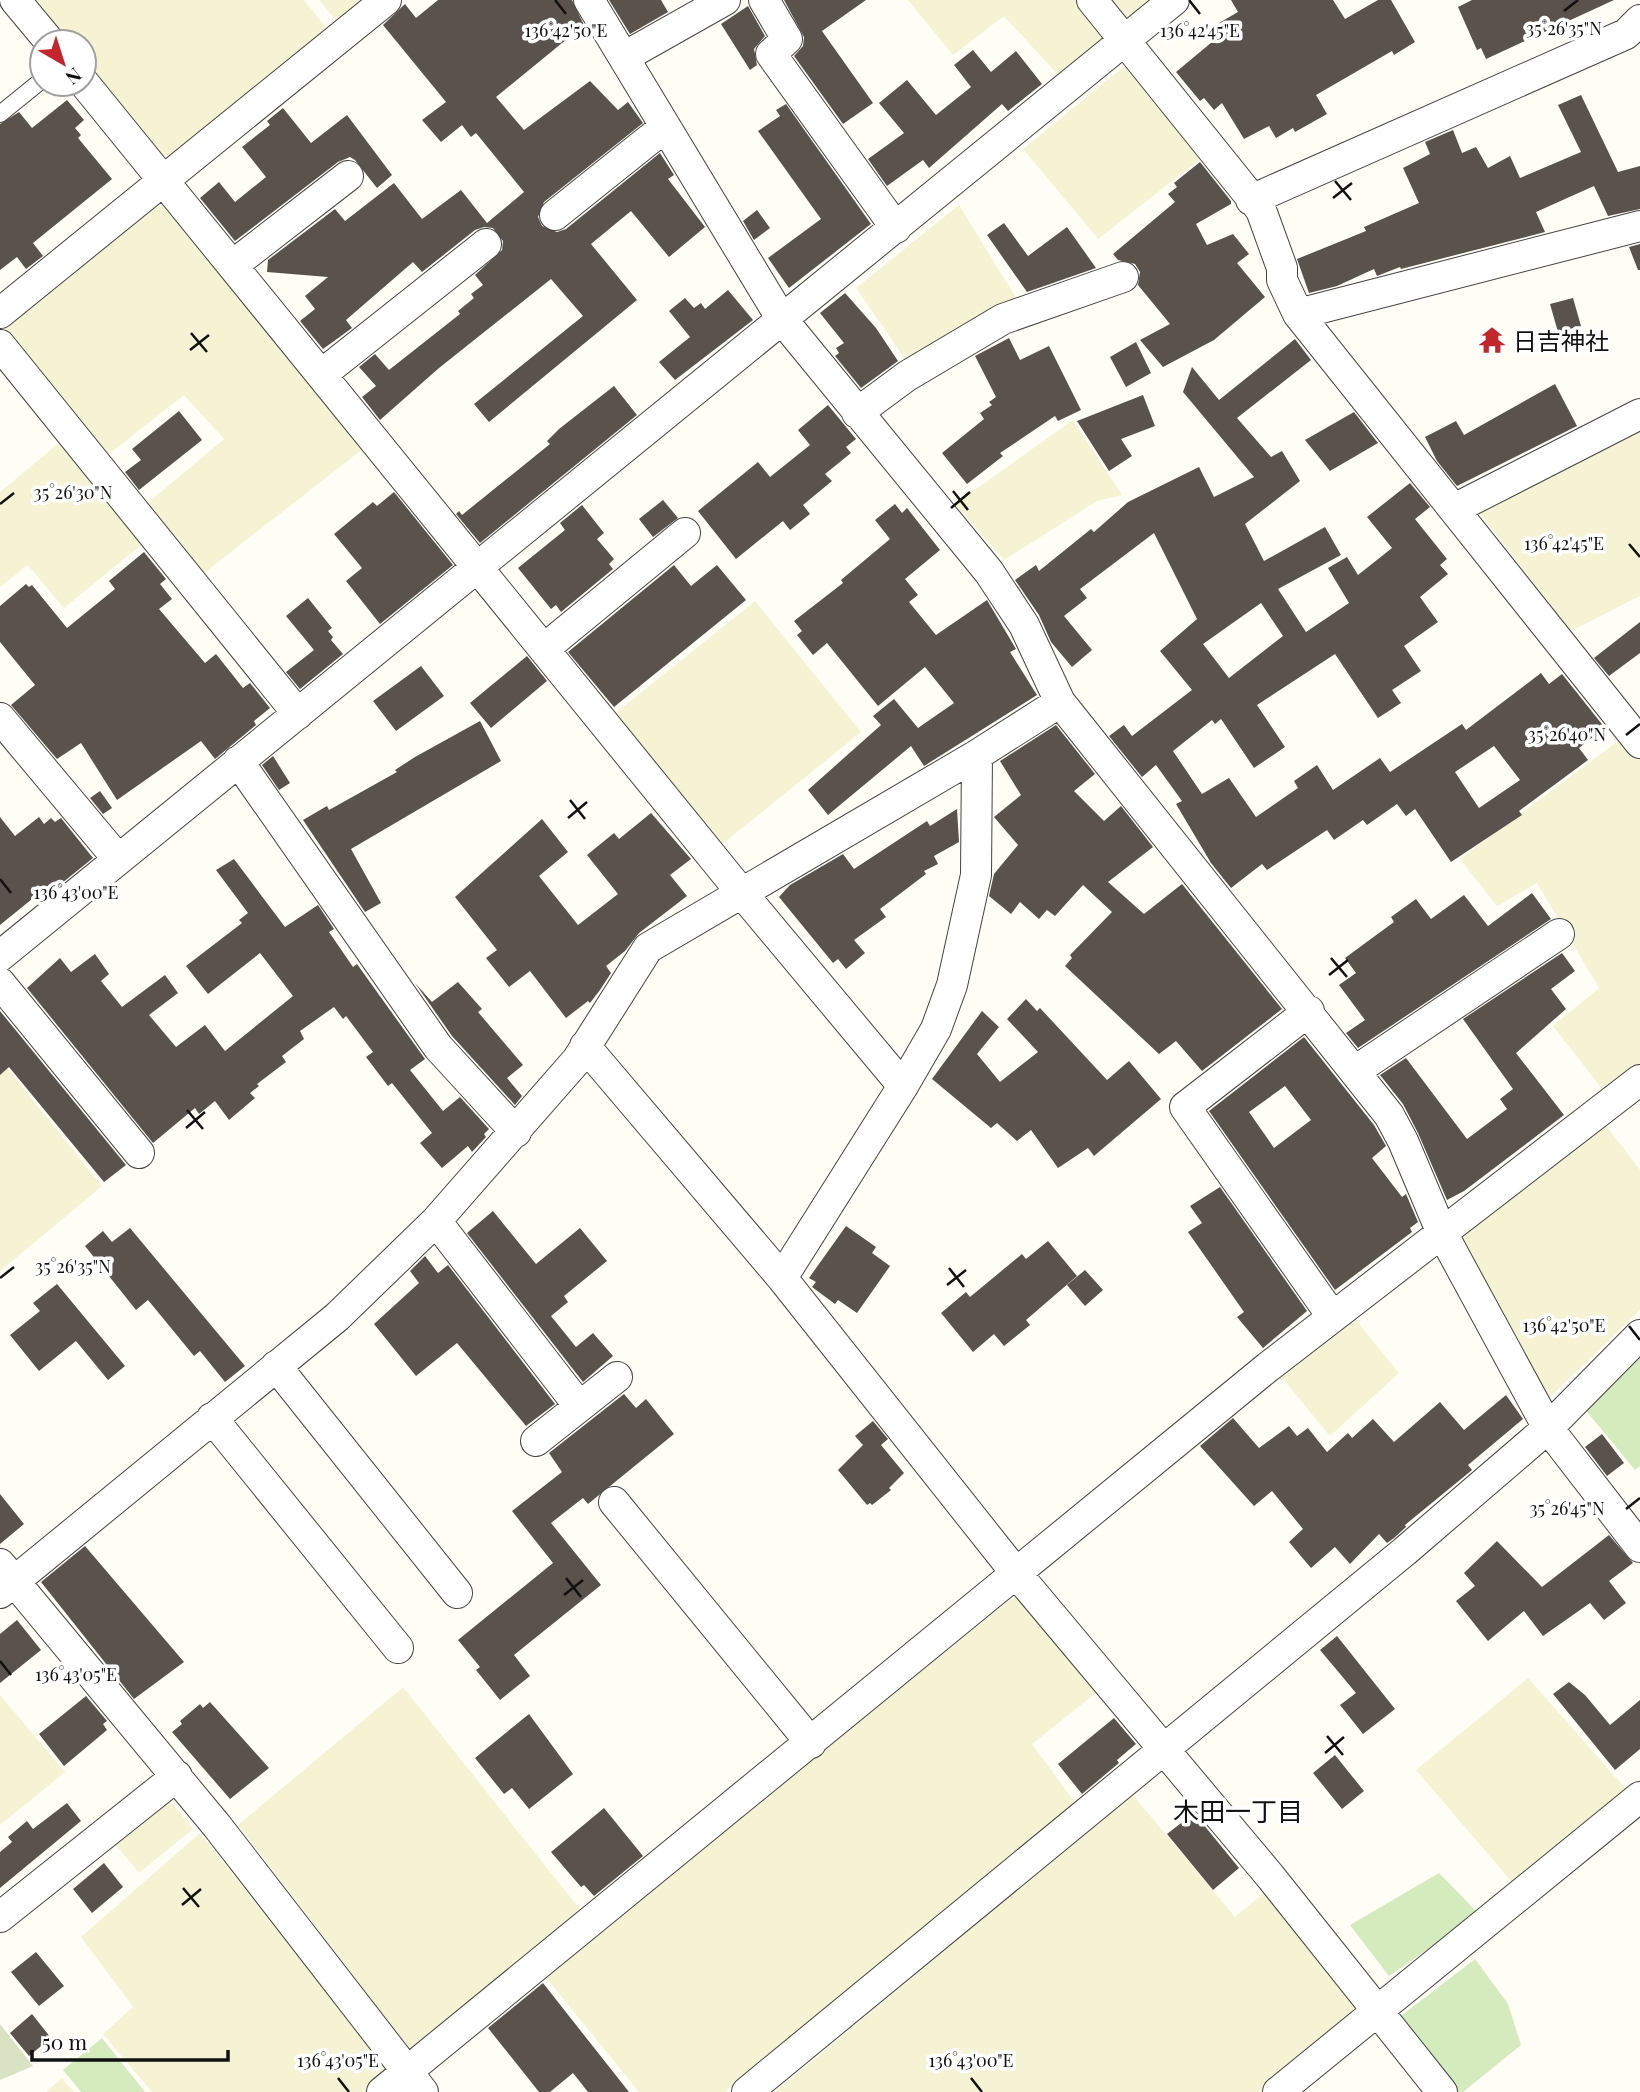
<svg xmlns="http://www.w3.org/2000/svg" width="1640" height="2092" font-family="'Playfair Display','Noto Sans JP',serif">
<rect width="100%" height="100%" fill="#fffdf5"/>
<path fill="#f6f3d4" d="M26,0h278l23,29 -152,124 -18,4 -73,-87v-28h-23z
M319,0h45l-27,22z
M908,0h172l29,35 -49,42 -56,-61 -51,39z
M1109,0h49l-30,24z
M1132,60l76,93 -110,86 -75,-90z
M171,205l193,243 -169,132 -57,-69 86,-72 -40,-44 -84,66 -100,-129 154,-125z
M959,205l62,101 -113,57 -52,-75z
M1073,420l49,75 -25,6 -93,59 -49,-56z
M1640,420v176l-69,35 -100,-129z
M65,438l81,103 -82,67 -36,-43 -28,22v-95z
M755,601l106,131 -141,114 -107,-131z
M1625,736l15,20v313l-34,25 -53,-68 46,-38 -62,-105 -40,23 -37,-47z
M0,1059l102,127 -102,85z
M1602,1120l38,50v140l-92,89 -86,-161 5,-14z
M1351,1314l48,59 -69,63 -54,-65z
M1020,1592l82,96 -70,56 47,64 -354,284h-86l-95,-117z
M1528,1678l98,111 -114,93 -96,-112z
M403,1687l183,230 -174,135 -174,-227z
M0,1695l65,77 -65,53z
M1132,1794l103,123 29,-24 95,109 2,9 -102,81h-484z
M165,1795l28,34 -54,44 -28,-34z
M200,1833l191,241 -22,18h-217l-49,-58 30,-27 -52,-70z
M62,2078l12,14h-28z"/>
<path fill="#d5ebbd" d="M1640,1356v110l-5,4 -52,-63z
M1439,1873l40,41 -90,62 -39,-51z
M1475,1959l33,45 13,41 -58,47h-7l-59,-73z
M102,2038l43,54h-64l-18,-22z"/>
<path fill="#d9e3c4" d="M0,2024l33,42 -33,14z"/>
<path fill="#5a524d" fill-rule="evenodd" d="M438,0h134l12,25 -88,72 28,33 66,-49 28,29 10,-8 15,21 -99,79 -6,15 4,9 15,6 9,-3 94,-76 14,22 -6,4 37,48 -36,30 -38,-46 -40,33 46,56 -148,122 -15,-18 109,-88 -32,-37 -112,89 -59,52 -18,-23 14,-11 -17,-19 16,-13 14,16 71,-56 -2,-3 16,-13 -3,-4 12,-9 -8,-10 27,-25 1,-9 -10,-13 -9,-1 -9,3 -53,42 -9,-10 -67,58 6,8 -29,21 -23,-28 15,-12 -10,-13 23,-19 -61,-5 1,-12 67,-51 10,12 49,-38 28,36 39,-29 26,33 37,-31 -48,-59 -5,4 -9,-12 -21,17 -19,-22 24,-18 -63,-77 22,-21 11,14z
M609,0h52l7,12 -38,22z
M784,0h82l-44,31 51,72 -30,21 -49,-68 9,-10 1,-9z
M1231,0h102l12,19 33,-19h13l24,42 -21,13 -2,-4 -76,44 11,19 -32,18 -2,-4 -17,10 -7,-12 -25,13 -22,-36 -8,7 -10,-12 -4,3 -24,-29 48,-40 -5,-9 19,-11z
M1472,0h142l-128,59 -5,-11 -4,2 -19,-43z
M748,6l17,30 -11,13 3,16 -7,5 -29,-46z
M973,50l18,22 25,-21 26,33 -34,27 -6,-7 -73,64 -6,-8 -36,26 -19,-27 36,-26 -25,-30 28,-23 29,35 35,-28 -17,-22z
M1581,95l37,77 22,-6v43l-32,7 -14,-30 -58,26 9,20 -144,37 -1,-2 -23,9 -3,-7 -37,17 -28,7 -12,-34 69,-28 -2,-4 55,-24 -16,-35 27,-14 -5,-12 28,-12 9,23 14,-6 12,21 22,-12 10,22 61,-26 -23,-47z
M67,100l17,20 -9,8 6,7 -3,3 34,41 -79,64 10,13 -17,13 -9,-12 -17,13v-146l19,-12 13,16z
M786,104l85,120 -82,64 -21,-30 53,-39 -63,-88 22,-15 -4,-6z
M283,108l28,35 36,-28 45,60 -15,13 -22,-28 -5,-3 -12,5 -103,79 -35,-43 19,-16 16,20 31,-25 -24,-30 28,-22 -3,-4z
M1200,162l31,39v3l-35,20 11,21 26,-11 16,20 -12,9 28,34 -51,43 -51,27 -23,-27 30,-16 -32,-39 2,-13 -5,-8 -17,-4 -5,-6 62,-52 -7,-8 9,-7 -3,-4z
M757,210l13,18 -16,12 -11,-19z
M1004,223l24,33 39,-29 29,41 -69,24 -40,-57z
M1640,244v26h-2l-9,-23z
M728,290l25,30 -78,60 -16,-18 31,-25 -21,-26 16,-13 9,10 7,-5 4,6z
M845,293l31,35 22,33 -37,27 -26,-32 4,-3 -3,-5 8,-5 -24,-30z
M1573,298l8,28 -23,6 -8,-28z
M1009,338l11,22 29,-14 32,64 -23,11 -3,-5 -55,37 3,3 -36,28 -25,-31 42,-34 -4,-6 12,-8 -3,-3 7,-5 -21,-41z
M1295,339l16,21 -74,58 34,39 11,-6 18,30 -55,43 19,37 61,-34 16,28 -63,34 28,43 43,-29 -21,-35 19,-11 11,18 34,-27 -25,-31 43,-34 20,24 -15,12 32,40 -7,6 8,9 -28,23 18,25 -34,24 17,25 -29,19 9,13 -23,15 -43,-64 -78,51 28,42 -31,21 -33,-49 -6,5 -3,-4 -39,31 29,43 27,-16 27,39 42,-29 -4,-7 23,-16 16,25 47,-32 10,14 72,-48 4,6 75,-57 8,11 13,-10 43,54 -26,20 9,12 -69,51 3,4 -71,47 -36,-53 -9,7 -9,-12 -30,21 -4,-5 -29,20 -7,-10 -60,40 -5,-6 -31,24 -20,-25 -35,-59 6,-3 -26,-36 -14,12 -33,-41 15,-11 8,11 60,-46 -32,-39 37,-32 -43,-86 -74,56 7,9 -23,18 28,34 -20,17 -21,-25 -12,-27 -24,-35 21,-15 3,6 52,-42 3,3 34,-30 71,-35 15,30 40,-20 -71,-85 9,-25 27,33zM1261,603l22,33 -54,42 -26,-34zM1494,746l26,34 -41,28 -24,-36z
M1136,342l15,31 -25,14 -16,-30z
M1555,384l22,42 -120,60 -20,-25 -12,-24 31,-16 8,14z
M614,386l23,29 -157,128 -24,-29 3,-3 3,4 88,-71 -3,-3 12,-12z
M1143,395l12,31 -34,13 11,17 -23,15 -32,-50z
M828,405l28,34 -10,8 5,6 -26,21 7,7 -29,24 7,9 -20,16 -7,-9 -47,38 -38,-48 60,-49 12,15 40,-32 -12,-15z
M179,411l23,29 -63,50 -14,-18 16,-12 -9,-11z
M1354,412l24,31 -48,28 -25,-31z
M394,492l59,73 -73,59 -34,-43 16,-13 -28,-34 39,-32 4,4z
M663,500l15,18 -25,19 -14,-18z
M895,504l7,9 5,-5 33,42 -35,29 13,16 -9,7 27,33 51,-35 29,49 -6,3 27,43 -113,71 -13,-20 -83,69 -20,-25 73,-65 -8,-9 21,-17 24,29 36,-25 -29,-36 -47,39 -51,-63 -14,12 -16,-20 5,-4 -8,-10 49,-38 -2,-3 49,-41 -15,-19z
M582,505l22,28 -7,6 17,20 -5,5 4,5 -52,43 -5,-7 -5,4 -33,-41 47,-38 -5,-7z
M144,552l22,27 -6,5 12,15 -13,10 46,54 11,-9 27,34 7,-5 20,25 -16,13 2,4 -41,34 -14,-18 -84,59 -36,-57 -24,16 -46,-54 24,-20 -35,-43v-36l26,-22 3,3 3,-2 35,43 48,-39 -6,-8z
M674,565l17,21 26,-21 29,35 -132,107 -46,-55z
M308,598l24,30 -4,3 5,6 -2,3 12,14 -43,35 -14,-17 28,-22 -28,-34z
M1640,622v31l-31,23 -15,-18z
M527,656l20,25 -56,47 -21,-25z
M421,666l23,30 -48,35 -23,-30z
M480,721l21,40 -150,88 30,54 -16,9 -62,-92 24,-14 2,4 68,-38 -2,-2 20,-13z
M1056,725l39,49 -21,17 30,30 17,-15 32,41 -45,35 36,32 38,-30 100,125 -80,62 -26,-30 -17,13 -94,-88 7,-8 -2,-3 42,-43 -29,-27 -28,31 -8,-6 -8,9 -19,-17 -9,12 -22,-18 5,-22 24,-29 -24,-28 27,-22 -21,-34z
M273,756l17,27 -11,7 -17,-25z
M100,791l12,17 -9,6 -13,-16z
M957,809l2,33 -25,14 4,8 -14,7 2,3 -46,35 6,8 -32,23 11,13 -19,16 -8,-10 -5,4 -54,-66 11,-12 53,-31 11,15 73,-48 3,5z
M651,813l40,46 -21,16 17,21 -48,37 -14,18 -19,15 5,7 -11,17 -10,13 -2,-2 -22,17 -36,-47 -21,16 -23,-29 11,-8 -42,-53 87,-78 26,33 -29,24 39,49 40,-31 -31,-39 27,-22 5,6z
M0,817l15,19 24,-19 5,7 7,-6 4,4 6,-4 32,40 -52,42 -4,-5 -37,30z
M234,859l51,68 33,-22 16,24 -5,3 24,35 4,-3 68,95 -15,11 33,41 17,-14 29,32 -5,5 2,3 -14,15 -4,-6 -26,22 -22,-25 12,-10 -40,-50 -4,3 -22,-29 7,-5 -27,-36 -3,3 -9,-12 -34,24 4,8 -22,17 4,6 -29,22 2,2 -9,7 5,5 -26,22 -14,-19 -16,13 -4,-6 -42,35 -126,-155 33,-30 11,14 24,-18 14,20 -8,7 21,26 43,-32 13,18 -29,22 27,32 29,-22 20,26 68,-55 -33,-43 -52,41 -22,-28 56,-43 -3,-3 9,-7 -32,-43z
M1532,893l19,26 -193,129 -12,-15 19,-13 -26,-35 17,-12 -11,-15 49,-36 -3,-5 25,-18 15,20 33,-24 24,31z
M1562,953l13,18 -24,18 15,20 -50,44 48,62 -100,76 -17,9 -29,-67 -15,-29 -23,-29 26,-17 61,81 40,-30 -7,-10 13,-10 -50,-70z
M458,982l24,27 -4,3 45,53 -16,13 15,18 -7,9 -63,-69 -37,-53 17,19z
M1026,999l11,12 3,-3 67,72 22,-19 32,38 -67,57 -6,-8 -30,20 -27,-38 -14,11 -20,-18 -6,5 -59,-49 50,-68 17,16 -22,27 23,28 38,-30 -31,-33z
M0,1011l126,154 -22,17 -95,-115 -9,8z
M1304,1037l70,88 12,21 -14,12 30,39 4,-3 12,28 -8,6 2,4 -77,58 -126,-179zM1285,1086l26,34 -37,28 -25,-36z
M1220,1187l87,124 -44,37 -26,-31 7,-5 -56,-80 14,-9 -12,-17z
M493,1211l43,53 44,-36 27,33 -43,35 4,6 -17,14 25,31 17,-14 20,23 -30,26 -116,-149z
M846,1226l30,21 -4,6 18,13 -33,47 -19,-13 -3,4 -23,-17 4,-5 -7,-4z
M130,1228l115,138 -20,16 -25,-31 -6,5 -46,-56 -12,10 -51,-64 18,-15 9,11z
M1048,1241l29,35 -51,44 4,5 -26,21 -10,-12 -21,18 -32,-39 25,-21 4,5 52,-43 4,5z
M425,1256l13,17 10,-8 107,139 -29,22 -69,-83 -41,33 -42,-52 45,-41 -9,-12z
M1085,1270l18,20 -18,16 -18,-21z
M57,1284l68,82 -17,14 -32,-39 -37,30 -29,-36 30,-24 -7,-8z
M624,1394l12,14 10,-9 28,35 -86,70 -5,-6 -32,25 50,62 -87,70 16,21 -30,24 -24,-30 4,-3 -22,-27 95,-77 -41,-52 50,-39 -13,-19z
M1506,1395l17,24 -55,46 4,5 -67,55 1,2 -12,11 -7,5 -8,-9 -29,30 -15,-17 -24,21 -22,-26 14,-13 -31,-38 -18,15 -54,-60 33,-28 26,30 30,-22 8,10 11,-8 19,24 21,-19 4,5 21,-19 21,23 46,-40 24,28z
M873,1421l15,18 -7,6 23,28 -15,15 2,2 -19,15 -2,-2 -3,2 -29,-35 25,-25 -8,-9z
M1602,1434l22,29 -17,13 -22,-29z
M0,1494l24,30 -24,20z
M1609,1535l24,28 -24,18 17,22 -22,17 -14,-17 -47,33 -19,-25 -36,30 -32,-40 19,-15 -11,-13 33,-32 45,46z
M85,1546l99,116 -50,37 -93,-117z
M17,1620l24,30 -41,33v-49z
M1337,1636l58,73 -32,25 -23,-29 16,-12 -36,-43z
M1569,1682l16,13 25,30 30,-25v49l-25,21 -62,-76z
M86,1696l21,25 -4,3 4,6 -43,36 -25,-32z
M210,1702l59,66 -39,31 -58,-67 10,-8 -2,-3 20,-17 3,4z
M529,1714l44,60 -44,35 -17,-21 -8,6 -29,-36z
M1114,1718l22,26 -19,16 2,3 -37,31 -24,-30z
M1335,1755l29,36 -22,18 -29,-36z
M67,1803l14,18 -81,67v-36l12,-10 -4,-5 19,-16 6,8z
M604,1808l39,48 -49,40 -10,-11 -3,2 -30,-35z
M1194,1813l45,55 -26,22 -46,-56z
M104,1863l19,24 -31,26 -19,-24z
M36,1952l28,34 -25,20 -28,-34z
M543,1983l22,28 64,81h-41l-15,-19 -23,19h-11l-19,-24 -32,-40z
M32,2014l19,24 -22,18 -19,-23z"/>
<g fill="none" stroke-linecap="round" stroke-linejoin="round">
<defs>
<path id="lane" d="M0,114l42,-34"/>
<path id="street" d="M15,0l35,42
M589,0l192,318 208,254 35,53 36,77 329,413 14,26 38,90 107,197 92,119
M764,0l23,39 -16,15 125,174
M1092,0l169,210 21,58v12l16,34 342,429
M624,57l101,-57
M84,83l657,809 162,194
M1251,200l375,-166 14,-14
M555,215l110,-88
M233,265l115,-89
M0,313l386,-313
M1298,314l342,-88
M0,345l298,369
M322,374l164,-130
M857,413l50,-37 96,-57 120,-42
M1454,509l186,-95
M545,648l140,-115
M0,718l118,141
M238,761l200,286 78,85
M0,956l1174,-956
M0,983l139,170
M1309,1011l-124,96 147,209
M585,1046l197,232 234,295 254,303 172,216
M1355,1071l204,-137
M436,1221l143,185
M782,1278l121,-192 33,-57 16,-44 24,-110 1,-120
M276,1366l181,227
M212,1418l186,230
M536,1441l81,-64
M614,1502l197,241
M0,1564l217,262 206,266
M0,1593l337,-276 99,-96 141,-161 71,-112 329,-193 83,-53
M0,1917l177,-141
M382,2092l886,-725 372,-287
M747,2092l658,-541 143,-123 92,-93
M1278,2092l362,-295"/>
</defs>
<use href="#lane" stroke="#444" stroke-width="18"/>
<use href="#street" stroke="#444" stroke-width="32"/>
<use href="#lane" stroke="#fff" stroke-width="16"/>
<use href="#street" stroke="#fff" stroke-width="30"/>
</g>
<path fill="none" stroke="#111" stroke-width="2.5" d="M555,0l11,14M1189,0l11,14M1564,11l14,-11M1335,181l16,19M1333,198l19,-15M191,333l16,19M190,350l19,-15M953,491l15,19M0,504l14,-11M951,508l19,-16M1629,544l11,13M1626,735l14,-11M570,800l15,19M568,818l19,-16M0,879l11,14M1331,958l16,19M1329,975l19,-15M187,1110l16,19M186,1128l19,-16M949,1268l15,19M0,1278l14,-11M947,1285l19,-15M1629,1326l11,14M1626,1509l14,-11M566,1578l15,19M564,1595l19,-15M0,1661l11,14M1327,1736l16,19M1325,1753l19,-16M183,1888l16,19M182,1905l19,-16M338,2078l11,14M971,2078l11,14"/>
<defs>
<symbol id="temple-bare" viewBox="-9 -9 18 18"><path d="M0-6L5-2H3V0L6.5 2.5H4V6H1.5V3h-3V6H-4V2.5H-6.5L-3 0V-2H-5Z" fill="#c4262e" stroke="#fff" stroke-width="2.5" paint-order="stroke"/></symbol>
</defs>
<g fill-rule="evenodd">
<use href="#temple-bare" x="1473" y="321" width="38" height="38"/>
</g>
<g text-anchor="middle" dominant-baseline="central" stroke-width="7" stroke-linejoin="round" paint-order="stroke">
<g font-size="24" fill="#111" stroke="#fff" text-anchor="start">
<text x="1513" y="340">日吉神社</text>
</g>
<g font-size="26" fill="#111" stroke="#fff">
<text x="1238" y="1810">木田一丁目</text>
</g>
</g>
<g font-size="18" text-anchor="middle" fill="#111" stroke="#fff" stroke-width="7" stroke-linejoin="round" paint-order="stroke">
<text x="1564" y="35">35°26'35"N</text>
<text x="566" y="37">136°42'50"E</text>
<text x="1200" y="37">136°42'45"E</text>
<text x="73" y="499">35°26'30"N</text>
<text x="1564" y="550">136°42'45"E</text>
<text x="1567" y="741">35°26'40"N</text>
<text x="76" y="899">136°43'00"E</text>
<text x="73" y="1273">35°26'35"N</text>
<text x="1564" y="1332">136°42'50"E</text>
<text x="1567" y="1515">35°26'45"N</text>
<text x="76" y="1681">136°43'05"E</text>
<text x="338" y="2067">136°43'05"E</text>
<text x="971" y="2067">136°43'00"E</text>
</g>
<g transform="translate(63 63) rotate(141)"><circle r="33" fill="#ffffff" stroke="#a0a0a0" stroke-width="2"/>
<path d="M0-5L12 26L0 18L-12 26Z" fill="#c4262e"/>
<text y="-10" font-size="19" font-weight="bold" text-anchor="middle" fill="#111111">N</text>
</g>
<path d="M32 2050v10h196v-10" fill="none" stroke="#111111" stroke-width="3.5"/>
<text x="42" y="2050" font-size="21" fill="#111111" stroke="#ffffff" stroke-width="5" paint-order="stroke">50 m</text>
</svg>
